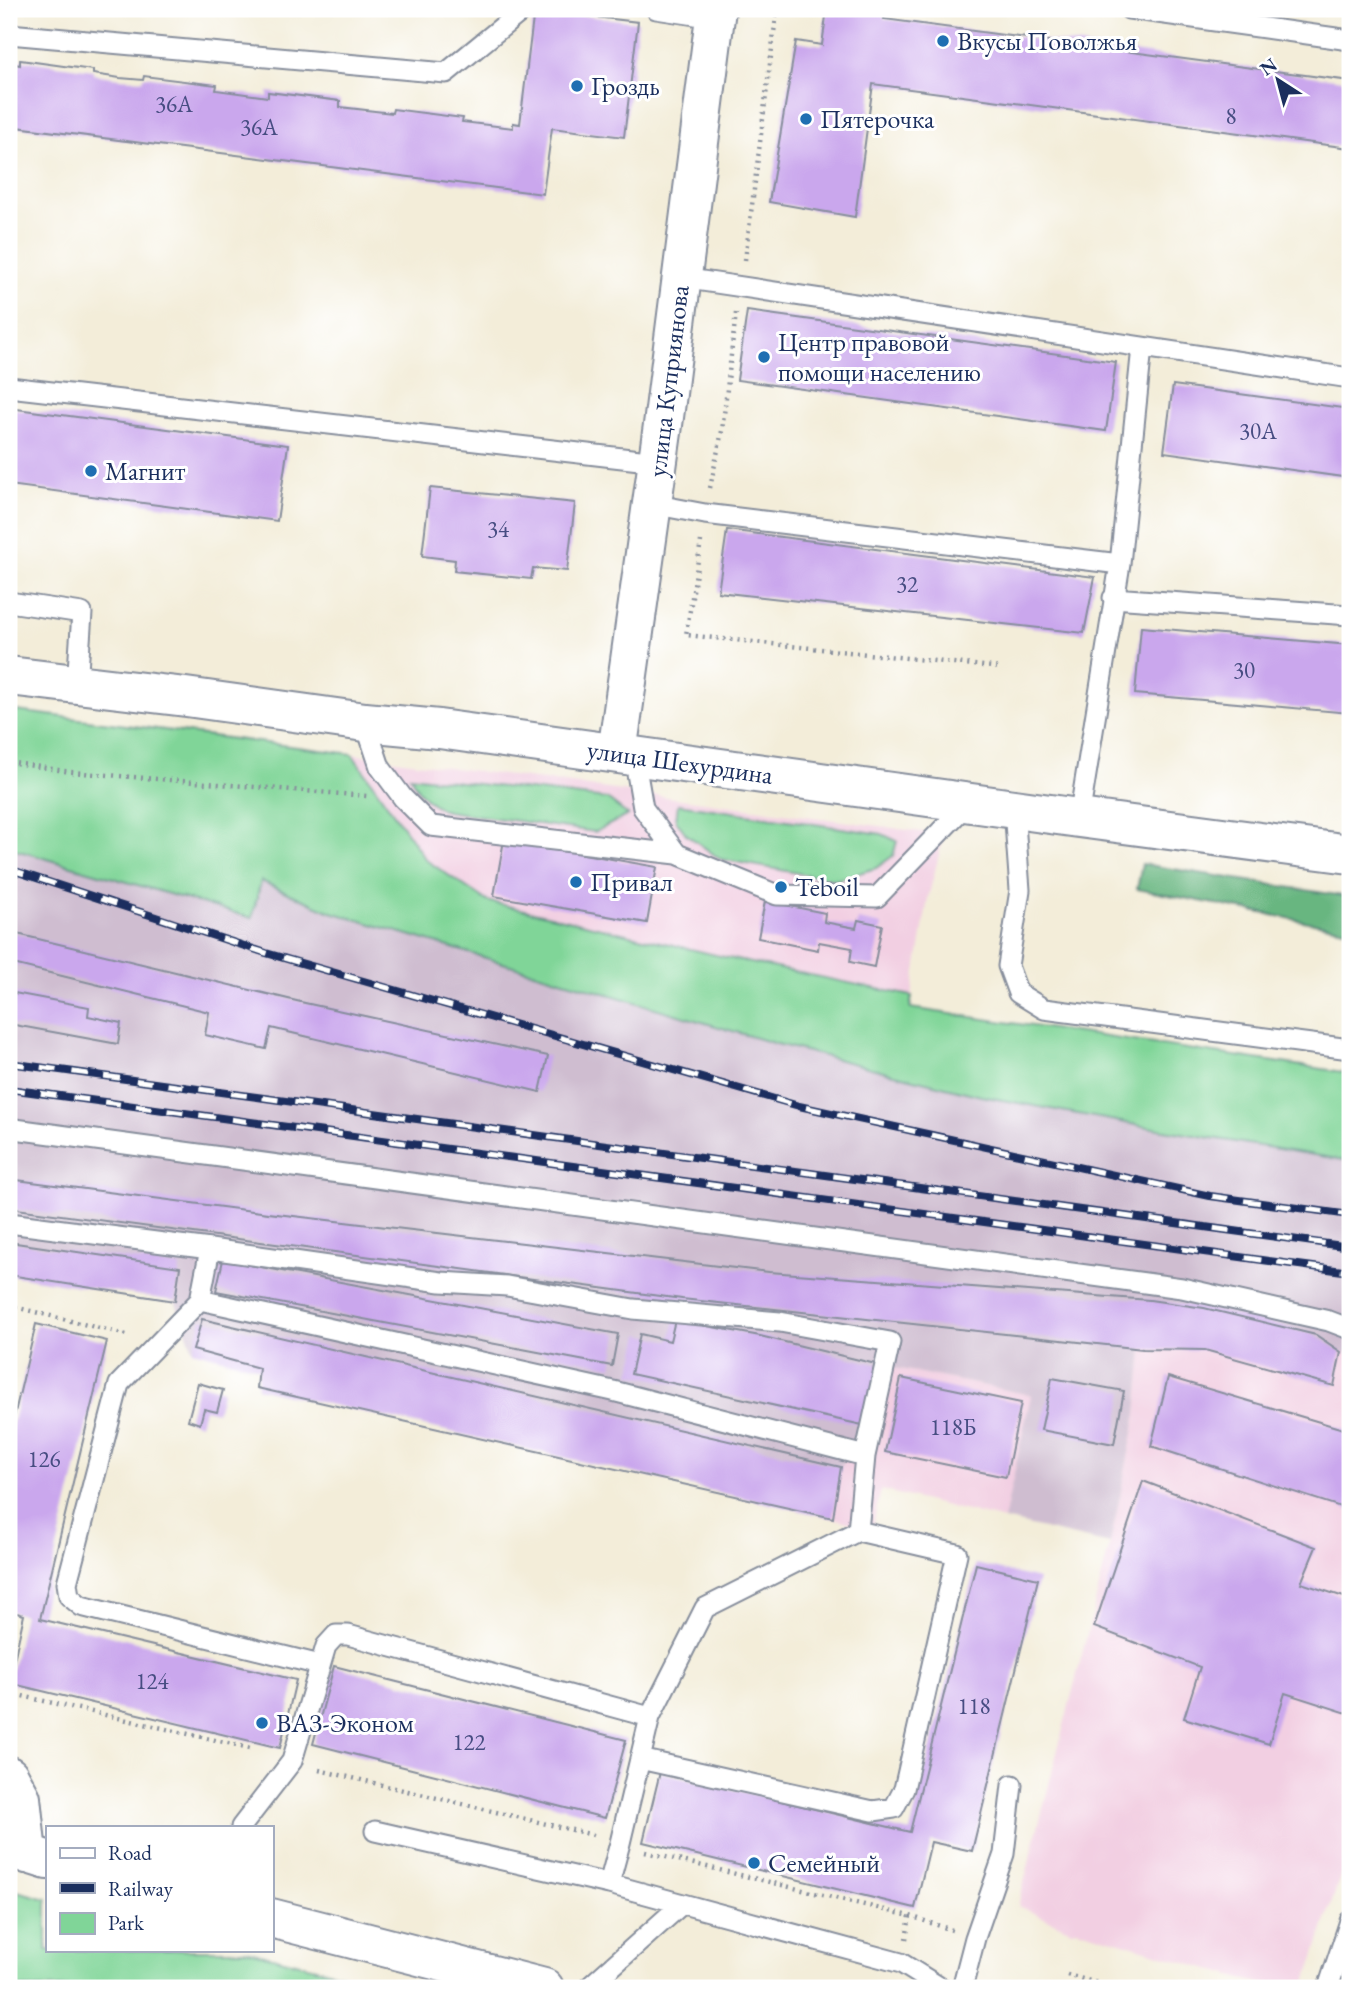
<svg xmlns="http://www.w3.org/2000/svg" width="1359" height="1997" font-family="'EB Garamond',serif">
<rect width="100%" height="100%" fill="#fff"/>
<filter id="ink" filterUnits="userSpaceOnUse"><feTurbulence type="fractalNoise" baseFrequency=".0143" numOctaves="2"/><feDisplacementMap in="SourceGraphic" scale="14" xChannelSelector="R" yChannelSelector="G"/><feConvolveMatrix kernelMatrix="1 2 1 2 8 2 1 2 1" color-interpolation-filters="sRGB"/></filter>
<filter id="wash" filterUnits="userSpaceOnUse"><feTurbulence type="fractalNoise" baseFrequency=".00686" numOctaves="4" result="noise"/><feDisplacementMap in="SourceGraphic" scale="28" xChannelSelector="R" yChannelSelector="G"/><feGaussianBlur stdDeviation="1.57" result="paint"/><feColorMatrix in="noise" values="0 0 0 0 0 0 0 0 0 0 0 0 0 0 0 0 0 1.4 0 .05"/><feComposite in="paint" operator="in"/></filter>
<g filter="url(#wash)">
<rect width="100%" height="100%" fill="#f3edd9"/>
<path fill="#f2cfe2" d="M352,754l592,81 -16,63 -16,98 -175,-36 -250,-59 -61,-41z
M1143,1349l62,1 129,35 7,-33 9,2v492l-46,142h-21l-41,-9 -165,-50 -6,1 -53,-24 92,-362 27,-130z
M880,1365l152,30 -28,125 -123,-30 -9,39 -39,-11 8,-51 26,-41z"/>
<path fill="#cfbdd0" d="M9,848l243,70 8,-37 71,31 442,131 208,53 183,34 186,31v193l-9,-2 -7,34 -129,-36 -62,-1 -6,65 -27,130 -106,-24 27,-125 -151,-30 -13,61 -26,41 -8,51 -576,-130 2,-20 -66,-18 -18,-49 -166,-26z"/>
<path fill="#80d598" stroke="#4e827b" stroke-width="2" d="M9,710l343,44 74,106 61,41 250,59 175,36 -2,12 440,65v88l-186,-31 -183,-34 -208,-53 -442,-131 -70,-31 -9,37 -243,-70z
M410,776l197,23 21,16 -33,17 -149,-21c-17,-7 -28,-18 -36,-35z
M678,804l204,30 15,7 -4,15 -17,12 -40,12 -116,-21 -34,-25 -10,-14z
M9,1889l38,10v51h198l149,38h-385z"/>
<path fill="#68b680" stroke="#42726f" stroke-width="2" d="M1142,864l208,33v33l-213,-41z"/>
<g id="blocks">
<path fill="#caa7ed" d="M827,9h59l-2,10 466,62v67l-477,-64 -18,133 -86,-15 27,-161 26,4z
M534,10l104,12 -14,115 -72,-9 -9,66 -534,-68v-63l11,2v-5l73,10v4l27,4 23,2 1,-4 73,9 -1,5 52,7v-5l72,9v6l52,6 1,-4 70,9 -1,4 51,6v-5l7,1z
M747,311l369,51 -10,69 -369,-51z
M1173,385l177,24v69l-186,-26z
M9,408l279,37 -11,76 -268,-36z
M430,488l145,15 -8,68 -34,-3 -2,11 -77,-8 1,-11 -33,-4z
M727,530l368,47 -11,56 -366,-41z
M1141,627l209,18v68l-215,-19z
M504,840l153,27 -10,56 -153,-27z
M765,901l60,12 -1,9 32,6 2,-8 24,5 -8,42 -24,-5 2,-14 -33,-6 -1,8 -60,-12z
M9,932l296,71 243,53 -8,36 -269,-64 -5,21 -61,-14 4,-23 -200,-49z
M9,992l80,15 -1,9 33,7 -3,21 -109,-20z
M9,1179l259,34 501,59 381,28 54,8 112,27 25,17 -7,34 -129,-36 -62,-1 -461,-50 -673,-91z
M9,1242l171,25 -5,34 -166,-26z
M223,1260l395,74 -6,32 -396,-75z
M202,1319l639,148 -8,51 -576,-130 2,-20 -66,-18z
M675,1320l85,16 120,29 -13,61 -236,-52 9,-40 30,7z
M36,1324l71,17 -67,278 256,61 -16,68 -271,-65 15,-68 -15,-4v-173z
M1168,1377l182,54v79l-199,-64z
M901,1378l120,25 -15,74 -121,-25z
M1052,1378l72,13 -10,53 -73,-14z
M198,1383l25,7 -6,22 -13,-3 -4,15 -12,-4z
M1143,1481l173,66 -15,36 49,16v115l-65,-21 -16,51 -85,-26 16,-51 -106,-40z
M976,1564l62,15 -66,272 -41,-9 -16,66 -272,-66 17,-70 250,60z
M334,1666l292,74 -21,78 -292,-74z"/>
</g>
</g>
<g filter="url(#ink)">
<use href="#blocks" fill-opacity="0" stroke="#878e9c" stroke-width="2"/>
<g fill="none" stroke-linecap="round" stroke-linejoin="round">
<defs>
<path id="lane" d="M656,9l59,9
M1129,9l221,31
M9,34l437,39 78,-64
M682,278l668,100
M9,387l648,75
M652,504l53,10 415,50
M1113,598l237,17
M9,602l73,11 -5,72
M365,722l15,45 23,31 28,28 246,28
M634,756l9,52 34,46 100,41 100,2 91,-94
M1014,809l6,81 -12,76 10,27 26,16 306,40
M1079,818l41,-254 22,-217
M9,1130l6,-1 1167,159 147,33 21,8
M9,1223l201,26 -10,51 -81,84 -52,199 2,13 12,10 239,59
M210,1249l231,33 66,4 126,23 147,13 110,20 -25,114
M200,1300l413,91 252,65 -7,75
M640,1759l233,52 21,-3 10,-19 53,-235 -99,-23 -153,77 -55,109
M241,1827l51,-66 34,-115 10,-11h12l302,82 -30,126 -11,41
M375,1831l234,53 292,79 40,25
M588,1988l94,-84
M962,1988l13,-50 29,-84 8,-69
M1328,1988l22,-67"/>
<path id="street" d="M617,753l46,-328 53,-416
M9,1776l12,22 6,56"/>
<path id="secondary" d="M9,1848l38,12
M271,1918l273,70"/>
<path id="primary" d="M9,676l177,21 179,25 74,7 640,89 271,36"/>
</defs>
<use href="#lane" stroke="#878e9c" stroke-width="23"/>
<use href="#street" stroke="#878e9c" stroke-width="42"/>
<use href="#secondary" stroke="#878e9c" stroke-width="42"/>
<use href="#primary" stroke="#878e9c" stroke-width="42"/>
<path stroke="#878e9c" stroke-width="4.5" stroke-dasharray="2 5" stroke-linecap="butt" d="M745,260l32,-251
M710,488l12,-57 14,-118
M701,541l-15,94 316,33
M9,762l62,10 296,24
M9,1309l6,-2 112,28
M9,1693l245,56
M319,1770l274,65
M645,1852l265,64 42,14
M906,1939l4,-23
M1067,1975l50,13"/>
<use href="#lane" stroke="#fff" stroke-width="19"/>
<use href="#street" stroke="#fff" stroke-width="38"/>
<use href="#secondary" stroke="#fff" stroke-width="38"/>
<use href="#primary" stroke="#fff" stroke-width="38"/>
<defs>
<path id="rail" d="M9,869l257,84 533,153 411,90 140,19
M9,1063l1341,184
M9,1089l1341,183"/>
</defs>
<use href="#rail" stroke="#1b2f5e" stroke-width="8"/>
<use href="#rail" stroke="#fff" stroke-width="5" stroke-dasharray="16" stroke-linecap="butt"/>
</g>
</g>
<g fill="#1f6fb2" stroke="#fff" stroke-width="2.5">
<circle cx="943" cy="41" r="7"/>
<circle cx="577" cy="86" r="7"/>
<circle cx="806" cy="119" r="7"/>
<circle cx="764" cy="357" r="7"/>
<circle cx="91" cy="471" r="7"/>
<circle cx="576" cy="882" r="7"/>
<circle cx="781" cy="887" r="7"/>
<circle cx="262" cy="1723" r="7"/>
<circle cx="754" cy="1863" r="7"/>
</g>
<g text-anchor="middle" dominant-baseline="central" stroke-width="6" stroke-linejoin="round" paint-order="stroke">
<g font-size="23" fill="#474d82">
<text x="174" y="104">36А</text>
<text x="1231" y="116">8</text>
<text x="259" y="127">36А</text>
<text x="1258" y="431">30А</text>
<text x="498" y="529">34</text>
<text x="907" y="584">32</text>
<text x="1244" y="670">30</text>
<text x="953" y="1427">118Б</text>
<text x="44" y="1459">126</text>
<text x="152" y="1681">124</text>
<text x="974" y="1706">118</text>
<text x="469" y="1742">122</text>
</g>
<g font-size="26" fill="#1b2f5e" stroke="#fff" text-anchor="start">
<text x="957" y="41">Вкусы Поволжья</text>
<text x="591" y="86">Гроздь</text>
<text x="820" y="119">Пятерочка</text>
<text x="778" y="342">Центр правовой<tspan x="778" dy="30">помощи населению</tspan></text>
<text x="105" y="471">Магнит</text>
<text x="590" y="882">Привал</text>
<text x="795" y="887">Teboil</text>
<text x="276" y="1723">ВАЗ-Эконом</text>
<text x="768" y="1863">Семейный</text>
</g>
<g font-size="26" fill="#1b2f5e" stroke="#fff">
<text transform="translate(668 381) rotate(-83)">улица Куприянова</text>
<text transform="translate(680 762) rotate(8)">улица Шехурдина</text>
</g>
</g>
<rect width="1359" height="1997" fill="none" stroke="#fff" stroke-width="35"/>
<rect x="46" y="1826" width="228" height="126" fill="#ffffff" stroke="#a4acbf" stroke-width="2"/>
<rect x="60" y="1848" width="35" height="10" fill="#ffffff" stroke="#a4acbf" stroke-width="2"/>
<text x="108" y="1860" font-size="21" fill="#1b2f5e">Road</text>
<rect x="60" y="1883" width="35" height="10" fill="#1b2f5e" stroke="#a4acbf" stroke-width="2"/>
<text x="108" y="1896" font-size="21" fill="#1b2f5e">Railway</text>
<rect x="60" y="1913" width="35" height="21" fill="#80d598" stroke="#a4acbf" stroke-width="2"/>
<text x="108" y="1930" font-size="21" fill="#1b2f5e">Park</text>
<g transform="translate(1278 80) rotate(324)" stroke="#ffffff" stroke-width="5" paint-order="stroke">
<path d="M0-5L12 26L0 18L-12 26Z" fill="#1b2f5e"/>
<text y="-10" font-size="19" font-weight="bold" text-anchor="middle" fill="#1b2f5e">N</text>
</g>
</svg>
